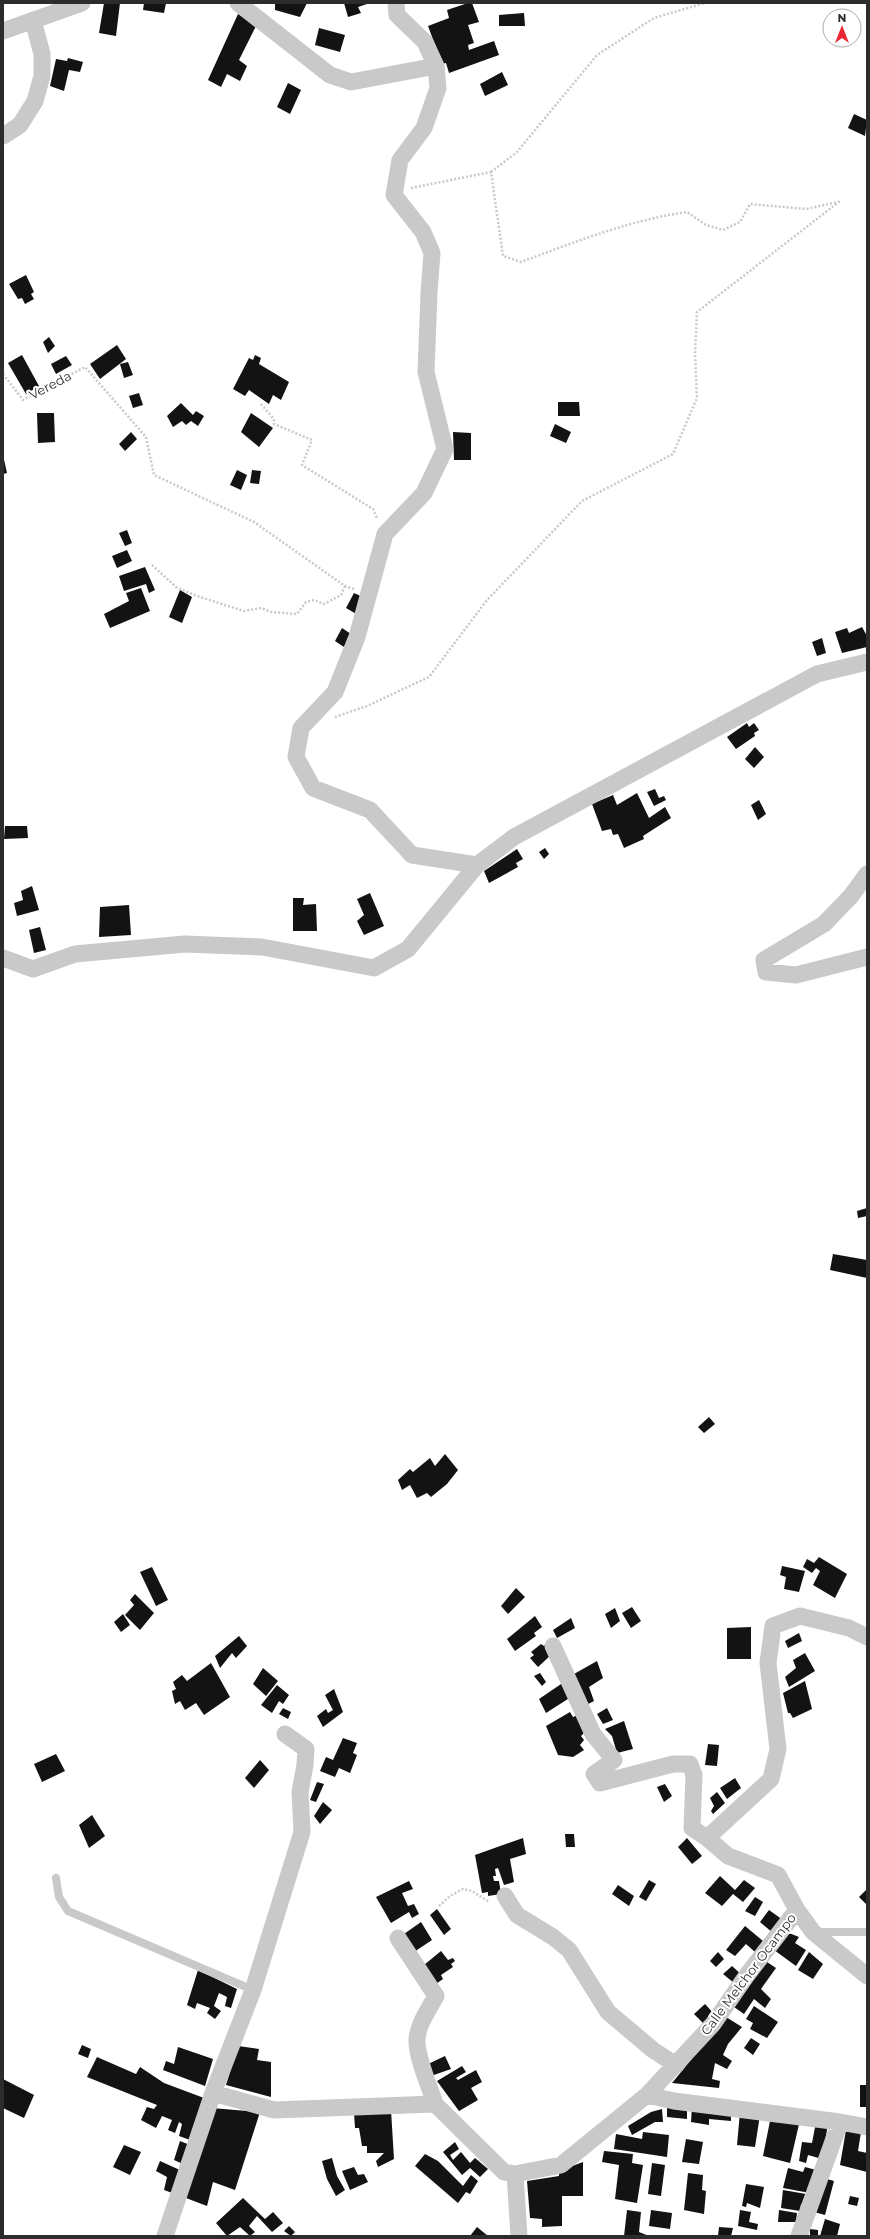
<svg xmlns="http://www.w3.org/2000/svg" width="870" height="2239" font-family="Montserrat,sans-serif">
<rect width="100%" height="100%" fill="#fff"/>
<path fill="#131313" d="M104,3h16l-4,33 -17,-3z
M144,3h22l-2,10 -21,-3z
M275,3h32l-7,14 -25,-7z
M344,3h26l-12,4 3,6 -13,4z
M468,3h4l7,19 -11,3 6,18 -6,2 1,5 25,-9 5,14 -50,18 -3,-10 -4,1 -14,-38 21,-8 -2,-8z
M524,13l1,13h-26v-11z
M238,14l19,10 -18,36 8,6 -7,15 -13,-7 -6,13 -13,-7z
M319,28l26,7 -5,17 -25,-7z
M68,58l15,4 -3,10 -11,-2 -5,21 -14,-5 6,-27 11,2z
M502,72l6,13 -23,11 -5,-12z
M288,83l13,7 -11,24 -13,-7z
M854,114l13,6 -2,16 -17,-8z
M26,275l8,17 -3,2 3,5 -9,5 -3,-6 -4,1 -9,-15z
M49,337l6,9 -7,7 -5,-11z
M117,345l9,14 -26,20 -10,-15z
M22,355l17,31 -13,8 -18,-31z
M255,355l6,3 -2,6 30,18 -8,18 -8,-5 -4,9 -20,-14 -4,6 -12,-7 16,-31 4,2z
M66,356l6,9 -16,9 -5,-10z
M128,362l5,13 -9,3 -4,-14z
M139,393l4,12 -10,3 -4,-12z
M558,402h21l1,14h-22z
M181,403l12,12 3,-4 8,5 -6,10 -7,-5 -5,4 -4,-4 -9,6 -6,-11z
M37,413h17l1,29 -17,1z
M251,413l22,15 -14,19 -18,-15z
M555,424l16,8 -5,11 -16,-7z
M131,432l6,7 -12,12 -6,-7z
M453,432l18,1v27h-17z
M3,455l4,18 -4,1z
M237,470l10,5 -6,15 -11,-5z
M252,470l9,1 -2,13 -9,-1z
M127,530l5,13 -7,3 -6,-13z
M127,550l5,11 -15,7 -5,-12z
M145,567l10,23 -6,3 -3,-9 -22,7 -5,-15z
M141,588l9,23 -40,17 -6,-14 25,-13 -3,-8z
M180,590l12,7 -10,26 -13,-6z
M354,593l11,5 -7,17 -12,-7z
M862,627l5,9v11l-25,6 -7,-21 12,-4 2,5z
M342,628l9,6 -7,13 -9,-6z
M822,638l4,15 -9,3 -5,-14z
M747,723l2,4 5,-4 5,7 -5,3 1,3 -19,13 -9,-12z
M755,747l9,10 -10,11 -9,-9z
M655,789l4,9 5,-2 2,4 -12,6 -7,-14z
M637,793l12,25 16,-11 6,11 -28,18 1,3 -20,9 -6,-14 -5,1 -2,-6 -9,2 -10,-27 21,-9 4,10z
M759,800l7,14 -8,6 -7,-15z
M5,826h22l1,12 -24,1z
M545,848l4,6 -5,5 -5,-7z
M517,849l6,10 -7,4 2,4 -29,16 -5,-12z
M32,886l7,24 -22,6 -3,-13 9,-3 -2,-9z
M370,893l14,33 -20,9 -7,-14 7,-6 -7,-16z
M293,898h11l-1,7 13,-1 1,27h-24z
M129,905l2,30 -32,2 1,-30z
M40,927l6,23 -12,3 -5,-23z
M867,1208v8l-9,2 -1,-7z
M833,1254l34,6v18l-37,-8z
M709,1417l6,7 -11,9 -6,-6z
M445,1454l13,16 -11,14 -16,13 -4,-4 -10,5 -7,-13 -8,5 -4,-10 12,-11 3,3 17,-14 5,8z
M819,1557l28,17 -12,24 -22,-13 7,-14 -4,-3 -4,5 -9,-6 4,-8 7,4z
M782,1566l23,5 -6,21 -15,-3 2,-12 -6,-2z
M152,1567l16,33 -12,6 -16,-34z
M516,1588l9,9 -17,17 -7,-8z
M135,1594l19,19 -14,17 -15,-15 9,-10 -4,-5z
M632,1607l9,14 -10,7 -9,-15z
M615,1608l5,13 -9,7 -6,-14z
M123,1614l7,11 -9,7 -7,-10z
M535,1616l7,11 -8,6 2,3 -21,15 -8,-12z
M571,1618l4,10 -18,10 -4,-8z
M751,1627v32h-24v-31z
M799,1633l3,8 -14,7 -3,-7z
M239,1636l8,10 -11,12 -4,-5 -12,15 -5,-12z
M547,1642l5,12 -14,13 -8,-9 4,-3 -3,-3 10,-8 3,2z
M805,1653l10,18 -26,16 -4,-10 11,-9 -3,-8z
M597,1661l6,17 -14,9 5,14 -6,3 -14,-30z
M211,1663l19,34 -26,18 -8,-12 -11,7 -5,-9 -5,3 -3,-13 4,-2 -3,-7 9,-7 5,6z
M263,1668l15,13 -12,15 -13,-12z
M540,1673l6,9 -4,4 -8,-10z
M805,1681l7,28 -19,9 -3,-5h-2l-5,-20z
M564,1682l7,15 -25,16 -7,-14z
M277,1685l12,10 -6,9 -4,-3 -7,12 -11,-8z
M334,1689l9,23 -20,15 -6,-11 9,-7 2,4 5,-3 -8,-15z
M283,1708l8,4 -3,7 -9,-5z
M607,1708l6,12 -10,4 -6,-10z
M570,1712l3,5 5,-2 9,15 -6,6 3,4 -4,5 4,5 -11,7 -15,-2 -12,-29z
M624,1721l9,28 -16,4 -5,-17 -7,-7z
M343,1738l14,5 -4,10 4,2 -7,18 -11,-5 -4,9 -15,-6 6,-14 7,3z
M708,1744l11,1 -2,21 -12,-1z
M56,1754l9,17 -23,11 -8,-18z
M260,1760l9,10 -15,18 -9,-10z
M735,1778l6,10 -14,11 -7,-11z
M317,1782l7,2 -8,18 -6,-2z
M665,1784l7,12 -8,6 -7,-15z
M717,1792l8,11 -12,11 -2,-3 3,-5 -4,-8z
M323,1802l9,8 -12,14 -6,-8z
M92,1815l13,21 -16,12 -10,-23z
M565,1834h9l1,13h-9z
M523,1838l3,16 -16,5 4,23 -10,3 -6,-17 -3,1 1,7h-3l1,5h5l2,13 -13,2v-4l-6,1 -7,-38z
M687,1838l15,18 -10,8 -14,-17z
M720,1876l15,14 9,-10 11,8 -12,14 -10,-8 -11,12 -17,-13z
M649,1880l7,4 -10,17 -7,-4z
M409,1881l4,8 -11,4 6,13 6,-2 5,10 -7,4 -3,-6 -18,11 -15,-26z
M618,1885l16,11 -5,10 -17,-12z
M867,1889v16l-8,-8z
M755,1897l8,5 -8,14 -10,-5z
M437,1909l14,20 -7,6 -14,-20z
M769,1910l14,10 -10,13 -13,-11z
M421,1922l11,18 -18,12 -10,-18z
M745,1926l18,15 -8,11 -9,-8 -11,12 -9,-6z
M789,1933l10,4 -4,6 11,7 -10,16 -22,-16z
M441,1951l7,9 5,-2 2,3 -4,3 2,3 -12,8 2,4 -7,5 -12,-19z
M718,1952l6,7 -8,8 -6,-6z
M809,1952l14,12 -10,15 -15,-9z
M764,1960l12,8 -15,21 10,10 -6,9 -11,-9 -10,15 -10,-7z
M732,1966l11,10 -9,7 -11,-9z
M198,1970l39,19 -6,19 -6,-2 2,-9 -8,-4 -5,13 7,5 -6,8 -8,-6 3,-5 -13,-5 -2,6 -8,-4z
M705,2004l10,11 -11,9 -10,-10z
M754,2006l24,16 -11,16 -17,-9 3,-6 -7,-4z
M726,2017l16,10 -14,17 -5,11 9,6 -5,8 -12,-6 -3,16 8,2 -1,7 -47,-5z
M751,2038l9,6 -7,11 -9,-7z
M82,2045l9,4 -3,9 -10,-4z
M238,2046l21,3 -2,11 14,2v35l-45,-12z
M178,2047l35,12 -8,27 -42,-16 3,-9 8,3z
M445,2056l6,13 -20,7 -5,-11z
M97,2057l39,17 4,-7 24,16 40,15 -14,42 -11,-4 3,-12 -3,-2 -4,11 -7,-3 4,-10 -10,-4 -6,12 -15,-8 6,-13 7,2 3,-4 -70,-28z
M462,2066l4,6 -10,6 2,2 18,-10 6,12 -11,6 7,12 -19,11 -22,-30z
M3,2079l31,16 -10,23 -21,-10z
M860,2085h7v22h-7z
M692,2106l39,5v10l-22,-2v6l-18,-3z
M667,2107h20v12l-20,-2z
M212,2108l48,4 -25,78 -22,-8 -6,24 -21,-8z
M662,2109l1,13h-8l-23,13 -4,-9 23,-14z
M391,2110l3,49 -16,8 -2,-6 8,-8h-17v-7h-5l-3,-18h-4l-1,-15z
M740,2112l20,3 -5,32 -18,-2z
M771,2116l29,4 -10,43 -27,-7z
M816,2122l12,2 -6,35 -14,-4 -2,8 -7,-2 3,-19 10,1z
M846,2130l15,2 -3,19 9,2v19l-27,-7z
M643,2132l26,3 -2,22 -53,-8 2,-15 26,5z
M686,2139l17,3 -4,22 -17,-2z
M180,2141l10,4 -7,19 -9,-4z
M455,2142l4,7 -9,6 3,5 8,-8 9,11 5,-5 13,11 -8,8 -10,-9 -8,7 -19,-23z
M124,2145l17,7 -11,23 -17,-8z
M604,2151l29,3 -1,9 11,2 -6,38 -22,-4 4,-34 -17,-3z
M425,2154l13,7 25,25 8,-11 7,6 -8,13 -4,-2 -8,11 -43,-37z
M332,2158l5,18 8,14 -9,6 -9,-17 -5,-18z
M160,2161l22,10 -7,23 -11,-4 3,-13 -11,-6z
M583,2162v34h-21v30l-20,1v-8l-12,-1 -3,-37 32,-5v-5z
M652,2163l13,2 -4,31 -13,-2z
M354,2167l4,8 6,-1 4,8 -18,8 -8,-19z
M805,2167l11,3 -6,23 -27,-5 5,-20 15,4z
M688,2173l15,2 -1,15 4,1 -2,23 -20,-4z
M827,2179l7,2 -9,34 -11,-3z
M746,2184l18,3 -4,21 -13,-5 -1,4 -4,-1z
M783,2190l23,4 -2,11 -3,-1 -1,7 -19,-3z
M850,2196l9,2 -2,8 -9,-2z
M243,2198l22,21 8,-7 10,11 -11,9 -15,-16 -8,10 6,6 -5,4 -10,-9 -13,9 -11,-13z
M627,2210l14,2 -2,20 10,4h-25z
M651,2210l21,3 -2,16 -21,-3z
M740,2210l11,2 -2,10 9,2 -1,6 -19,-4z
M779,2210l18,3 -1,9h-18z
M825,2219l15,5 -3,12h-17z
M289,2226l6,6 -4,4 -7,-5z
M477,2227l11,9h-18z
M719,2227l14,1 -2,8h-13z
M810,2229l8,1v6h-8z"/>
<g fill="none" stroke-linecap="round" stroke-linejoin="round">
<path stroke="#c9c9c9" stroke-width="2.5" stroke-dasharray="2 2" stroke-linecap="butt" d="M491,172l26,-20 80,-97 57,-37 51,-15
M411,188l80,-16 12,84 18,6c54,-20 109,-42 166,-50l19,13 17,5 17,-8 10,-18 56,5 32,-7
M3,374l20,26 62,-33 61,70 8,38 100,47 91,64 9,3
M261,404l13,15v5l38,16 -10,25 71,44 4,9
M152,565l24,22 21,9 47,15 17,-3 10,4 26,2 9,-12 8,-2 10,4 17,-9 4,-9
M335,717l32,-11 62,-29 58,-77 95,-99 91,-47 24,-56 -2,-45 2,-41 143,-111
M439,1906l11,-10 13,-7 9,2 17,11"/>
<path stroke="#c9c9c9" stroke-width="8" d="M56,1878l3,19 9,14 185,79
M816,1932h51"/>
<path stroke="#c9c9c9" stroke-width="17" d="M238,3l92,72 21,7 85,-16
M396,3l1,12 28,27 11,24 2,22 -14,40 -24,32 -6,35 29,37 9,21 -3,40 -3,79 19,77 -21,44 -39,41 -28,103 -22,55 -34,36 -5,29 17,31 57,22 42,45 65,10
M3,31l79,-28
M3,136l17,-11 15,-24 7,-25v-22l-9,-34
M867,874l-16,22 -27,28 -60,36 2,12 30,3 71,-18
M3,958l30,11 42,-15 110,-10 77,3 112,21 34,-19 69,-84 37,-28 303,-163 50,-12
M867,1637l-18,-9 -49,-12 -27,10 -5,37 10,86 -7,30 -64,59 21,18 50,19 19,35 16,22 54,44
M553,1646l40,88 21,26 -20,14 6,9 73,-19h17l4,11 -2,53 15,10
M505,1896l12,19 36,22 16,13 39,62 45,38 23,15
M398,1938l38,58c-7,13 -18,28 -19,43 -1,18 13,48 18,65
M213,2093l61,17 161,-6 69,68 11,2 46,-9 86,-70 66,-71 34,-49 50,-65
M647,2095l27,6 166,21 27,5
M515,2174l4,62
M165,2236l48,-143 40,-103 49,-158 -2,-40 5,-27 1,-16 -21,-15
M799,2236l41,-114"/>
</g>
<g text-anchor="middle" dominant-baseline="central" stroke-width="4" stroke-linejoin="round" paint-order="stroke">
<g font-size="13" fill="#2c2c2c" stroke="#fff">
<text transform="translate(50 385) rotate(-28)">Vereda</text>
<text transform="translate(748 1974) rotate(-53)">Calle Melchor Ocampo</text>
</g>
</g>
<rect width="870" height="2239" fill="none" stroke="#2c2c2c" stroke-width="8"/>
<g transform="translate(842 28)"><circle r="19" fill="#ffffff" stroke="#ababab"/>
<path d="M0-3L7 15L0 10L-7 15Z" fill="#e92833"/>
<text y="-6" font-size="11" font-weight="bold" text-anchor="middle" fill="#2c2c2c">N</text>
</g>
</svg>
